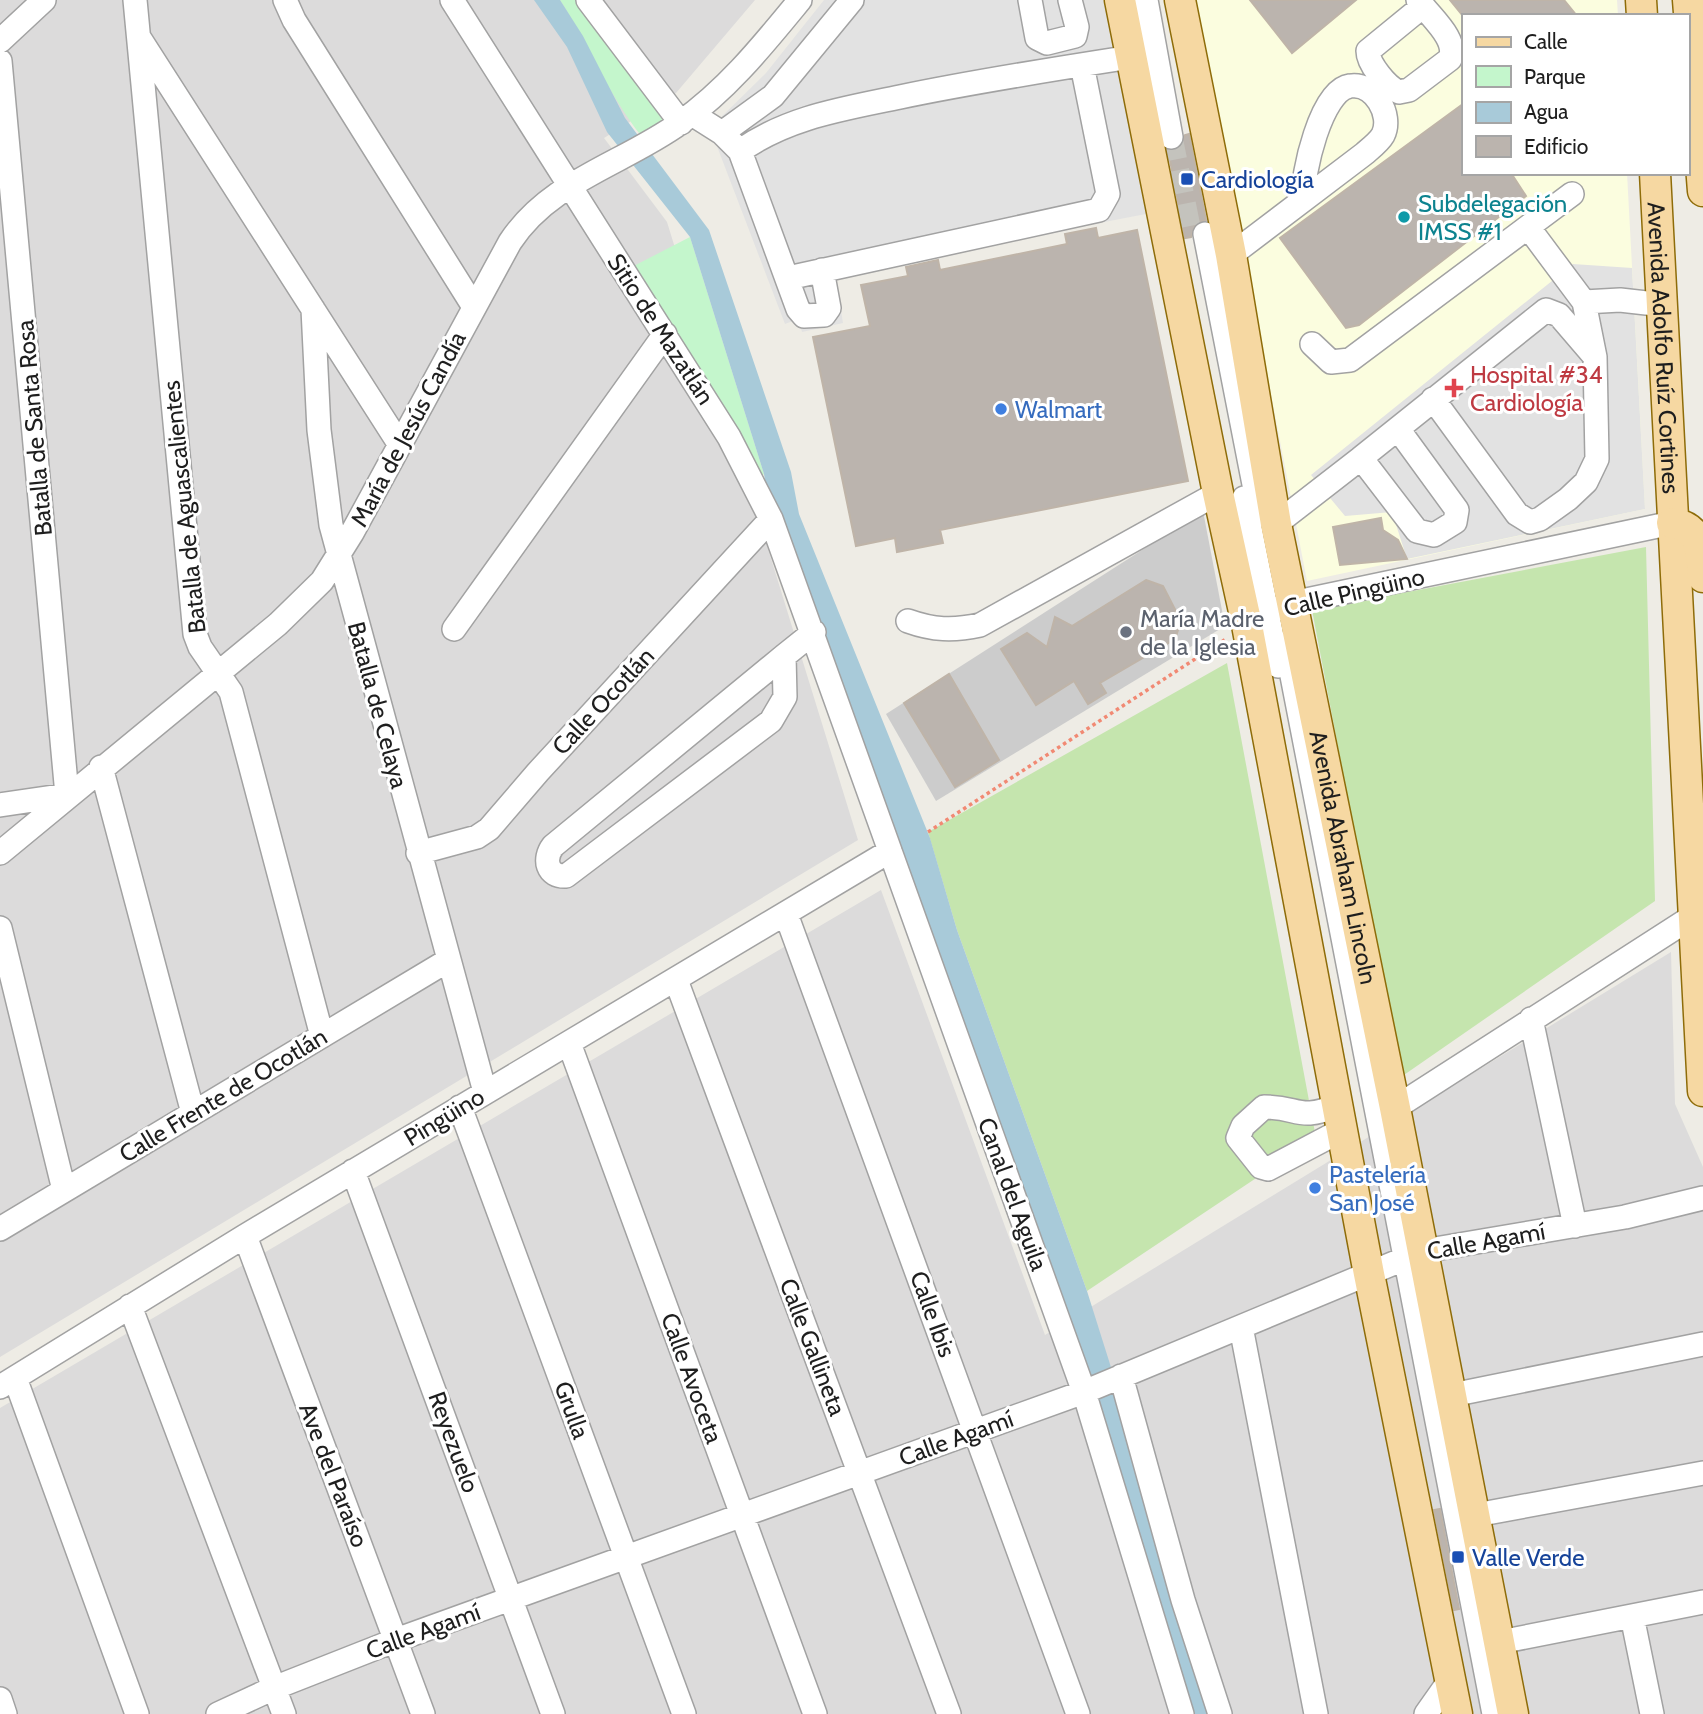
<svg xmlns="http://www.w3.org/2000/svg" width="1703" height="1714" font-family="Cabin,sans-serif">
<rect width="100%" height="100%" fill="#eeece5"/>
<path fill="#dcdbdb" d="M0,0h755l-79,93 -72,45 63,84 191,618 -858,517z
M881,890l164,445 626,-383 4,152 28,63v547h-1703v-306z"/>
<path fill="#fbfddf" d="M1195,0h422l1,16h-155v157h164l18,336 -338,72z"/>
<path fill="#ccc" d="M1203,511l22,115 -289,175 -50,-87z"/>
<path fill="#c5e5ae" d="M1646,547l9,354 -254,176 -89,-467z
M1227,663l89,475 -229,153 -130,-361 -29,-98z"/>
<path fill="#c4f6cc" d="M560,0h28l93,123 -32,22c-38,-43 -58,-97 -89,-145z
M690,237l74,237 -10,9 -130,-212z"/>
<path fill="#e2e2e2" d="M824,0h282l45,213 -316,61 8,49 -41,9 -4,-13 -13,5 -75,-196 56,-55z
M1573,264l59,4 13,241 -238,50 -15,-47 -47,4 -34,-41z"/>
<path fill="#a8cad9" d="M534,0h26l23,36 42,82 84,112 82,242 8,42 131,324 27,92 130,361 133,423h-38l-77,-258 -334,-937 -7,-45 -74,-237 -83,-105 -40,-85z"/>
<path fill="#bbb4ae" stroke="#bfb4a8" stroke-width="2" d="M1250,0h106l-64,53z
M1450,0h114l13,16h-114z
M1463,104v69h48l15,23 -167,129 -13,3 -66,-90z
M1189,134l17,86 -10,3 -5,14 -6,1 -17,-88 11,-2 6,-13z
M1096,228l2,10 39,-8 51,251 -248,49 3,13 -46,9 -2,-14 -39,8 -43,-209 57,-11 -9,-41 47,-9 -2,-9 32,-7 2,10 127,-26 -2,-10z
M1381,518l2,12 15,10 9,19 -67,6 -7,-38z
M1146,580l17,6 18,35 -6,18 -75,44 6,10 -18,11 -14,-23 -38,24 -35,-56 26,-16 20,14 8,-30 17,9z
M949,674l50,86 -44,27 -51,-84z
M1440,1509l19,100 -5,1 -20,-100z"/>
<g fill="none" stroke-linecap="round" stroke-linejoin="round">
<path stroke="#c4c3bd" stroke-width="23" stroke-dasharray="23 11" stroke-linecap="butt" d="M1171,137l20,100"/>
<defs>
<path id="minor" d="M135,0l60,634 5,13 31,45 91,344
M285,0l9,20 180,287
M452,0l277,437 42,82 313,873 98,322
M588,0l93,123
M1030,0l7,38 10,5 28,-7 2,-9 -7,-27
M1146,0l25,137
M1418,0l5,6c11,14 35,35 27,53l-41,31 -10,2c-12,-5 -31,-28 -31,-41l55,-45
M140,39l260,406
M0,41l44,-41
M0,61l67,734 -67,10
M692,114l30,19 18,18 58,158 6,7 20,-1 5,-7 -7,-38
M722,133l51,-37 79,-96
M740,151c48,-34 103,-42 160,-54 76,-16 154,-28 231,-40
M1528,227l56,75 36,-2 44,5
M1205,234l55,281
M1231,255l133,-101c7,-6 15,-12 19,-19 10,-20 -9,-53 -33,-49 -29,4 -48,88 -47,114
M788,278l311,-68 9,-16 -26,-129
M313,309l6,121 12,95 154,567
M1312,344l19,18 19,-2 222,-166
M1433,399l84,115 13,8 10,-3 28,-20 18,-17 11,-23 -2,-102 -11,-55
M1398,429l59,81 -2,12 -21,13 -17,-4 -56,-73 185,-148 13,5 36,42
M1244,498l34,168
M1276,524l85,-66
M1278,609l14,-6 380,-80
M908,621c25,9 45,10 72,4l238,-132
M454,629l211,-295
M1286,645l208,1069
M784,656l1,41 -14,24 -205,155c-19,1 -23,-17 -13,-30l231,-190 30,-24
M101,767l92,346
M0,853l278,-229 44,-43 30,-48 158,-291c40,-61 113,-78 170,-119 48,-34 83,-78 120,-123
M418,853l59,-16 12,-8 49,-57 233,-253
M786,914l292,800
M0,928l64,262
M676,980l273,734
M1531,1019l44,207
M569,1043l246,671
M1338,1105c-40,17 -38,2 -74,2l-21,19 -5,12 23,29 7,2 74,-39
M460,1107l224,607
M1395,1108l300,-193
M353,1171l200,543
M0,1229l447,-268
M245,1236l178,478
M130,1306l154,408
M1241,1327l75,387
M1121,1376l62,224 37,114
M15,1378l122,336
M0,1387l245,-151 645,-385
M1452,1395l251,-51
M1476,1515l227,-42
M1632,1616l20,98
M1500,1642l203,-40
M0,1699l5,15
M218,1714l56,-26 122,-48 688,-248 339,-141 202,-34 78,-19
M1426,1714l24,-34"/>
<g id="major">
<path d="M1120,0l98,493 29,132 122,649 88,440"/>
<path id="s1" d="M1180,0l51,255 45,269 119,584 118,606"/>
<path d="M1641,0l1,16"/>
<path d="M1688,0l15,191"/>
<path id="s2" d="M1655,173l48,918"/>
<path d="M1672,523c30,4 29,29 31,54"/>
</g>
</defs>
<use href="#minor" stroke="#a2a2a2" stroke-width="26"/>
<use href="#major" stroke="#8e6c09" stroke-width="33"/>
<path stroke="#f18973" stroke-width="3.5" stroke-dasharray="3.5 3.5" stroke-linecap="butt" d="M928,832l298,-193"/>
<use href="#minor" stroke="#fff" stroke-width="23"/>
<use href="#major" stroke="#f6d8a2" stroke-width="30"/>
</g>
<g fill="#1a4fb4" stroke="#fff" stroke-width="2.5">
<rect x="1180" y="172" width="14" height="14" rx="3.5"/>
<rect x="1451" y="1550" width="14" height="14" rx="3.5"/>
</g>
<circle fill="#0f9aa8" stroke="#fff" stroke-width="2.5" cx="1404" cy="217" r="7"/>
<path fill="#e0444e" stroke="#fff" stroke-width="2.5" d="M1450.5 377.5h7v7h7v7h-7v7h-7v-7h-7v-7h7z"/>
<g fill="#3f7fe0" stroke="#fff" stroke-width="2.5">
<circle cx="1001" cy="409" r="7"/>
<circle cx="1315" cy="1188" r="7"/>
</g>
<circle fill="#6b7280" stroke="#fff" stroke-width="2.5" cx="1126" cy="632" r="7"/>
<g text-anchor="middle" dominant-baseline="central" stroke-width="6" stroke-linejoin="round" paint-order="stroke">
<g font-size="24" fill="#164399" stroke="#fff" text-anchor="start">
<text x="1201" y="179">Cardiología</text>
<text x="1472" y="1557">Valle Verde</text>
</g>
<g font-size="24" fill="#0d838f" stroke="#fff" text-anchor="start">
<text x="1418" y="203">Subdelegación<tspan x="1418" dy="28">IMSS #1</tspan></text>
</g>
<g font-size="24" fill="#1e1e1e" stroke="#fff">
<text transform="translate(661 329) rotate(57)">Sitio de Mazatlán</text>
<text stroke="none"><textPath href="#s2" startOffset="175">Avenida Adolfo Ruíz Cortines</textPath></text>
<text transform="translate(34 428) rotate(-95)">Batalla de Santa Rosa</text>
<text transform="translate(408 429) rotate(-62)">María de Jesús Candía</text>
<text transform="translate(184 507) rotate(-96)">Batalla de Aguascalientes</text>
<text transform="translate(1354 592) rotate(-13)">Calle Pingüino</text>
<text transform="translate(603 701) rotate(-47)">Calle Ocotlán</text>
<text transform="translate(378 705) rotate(75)">Batalla de Celaya</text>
<text stroke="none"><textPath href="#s1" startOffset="873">Avenida Abraham Lincoln</textPath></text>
<text transform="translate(223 1095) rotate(-31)">Calle Frente de Ocotlán</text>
<text transform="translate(444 1117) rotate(-31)">Pingüino</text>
<text transform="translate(1013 1194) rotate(70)">Canal del Aguila</text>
<text transform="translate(1486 1241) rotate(-10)">Calle Agamí</text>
<text transform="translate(933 1314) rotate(70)">Calle Ibis</text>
<text transform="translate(813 1347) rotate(69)">Calle Gallineta</text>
<text transform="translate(692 1378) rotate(70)">Calle Avoceta</text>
<text transform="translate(572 1410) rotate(70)">Grulla</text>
<text transform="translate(956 1438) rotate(-20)">Calle Agamí</text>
<text transform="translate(454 1442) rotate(70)">Reyezuelo</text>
<text transform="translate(334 1475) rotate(69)">Ave del Paraíso</text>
<text transform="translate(423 1631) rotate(-20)">Calle Agamí</text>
</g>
<g font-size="24" fill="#be3a42" stroke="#fff" text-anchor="start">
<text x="1470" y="374">Hospital #34<tspan x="1470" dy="28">Cardiología</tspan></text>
</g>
<g font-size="24" fill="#366cbe" stroke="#fff" text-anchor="start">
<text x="1015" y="409">Walmart</text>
<text x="1329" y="1174">Pastelería<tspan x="1329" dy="28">San José</tspan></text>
</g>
<g font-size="24" fill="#5b616d" stroke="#fff" text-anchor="start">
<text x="1140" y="618">María Madre<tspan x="1140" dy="28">de la Iglesia</tspan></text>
</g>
</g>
<rect x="1462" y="14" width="228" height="161" fill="#ffffff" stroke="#a5a5a5" stroke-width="2"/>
<rect x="1476" y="37" width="35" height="10" fill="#f6d8a2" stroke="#a5a5a5" stroke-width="2"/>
<text x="1524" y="49" font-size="21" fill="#1e1e1e">Calle</text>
<rect x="1476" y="66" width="35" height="21" fill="#c4f6cc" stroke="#a5a5a5" stroke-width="2"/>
<text x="1524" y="84" font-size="21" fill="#1e1e1e">Parque</text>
<rect x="1476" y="102" width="35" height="21" fill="#a8cad9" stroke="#a5a5a5" stroke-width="2"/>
<text x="1524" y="119" font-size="21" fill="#1e1e1e">Agua</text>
<rect x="1476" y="136" width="35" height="21" fill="#bbb4ae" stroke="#a5a5a5" stroke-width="2"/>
<text x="1524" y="154" font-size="21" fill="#1e1e1e">Edificio</text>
</svg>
